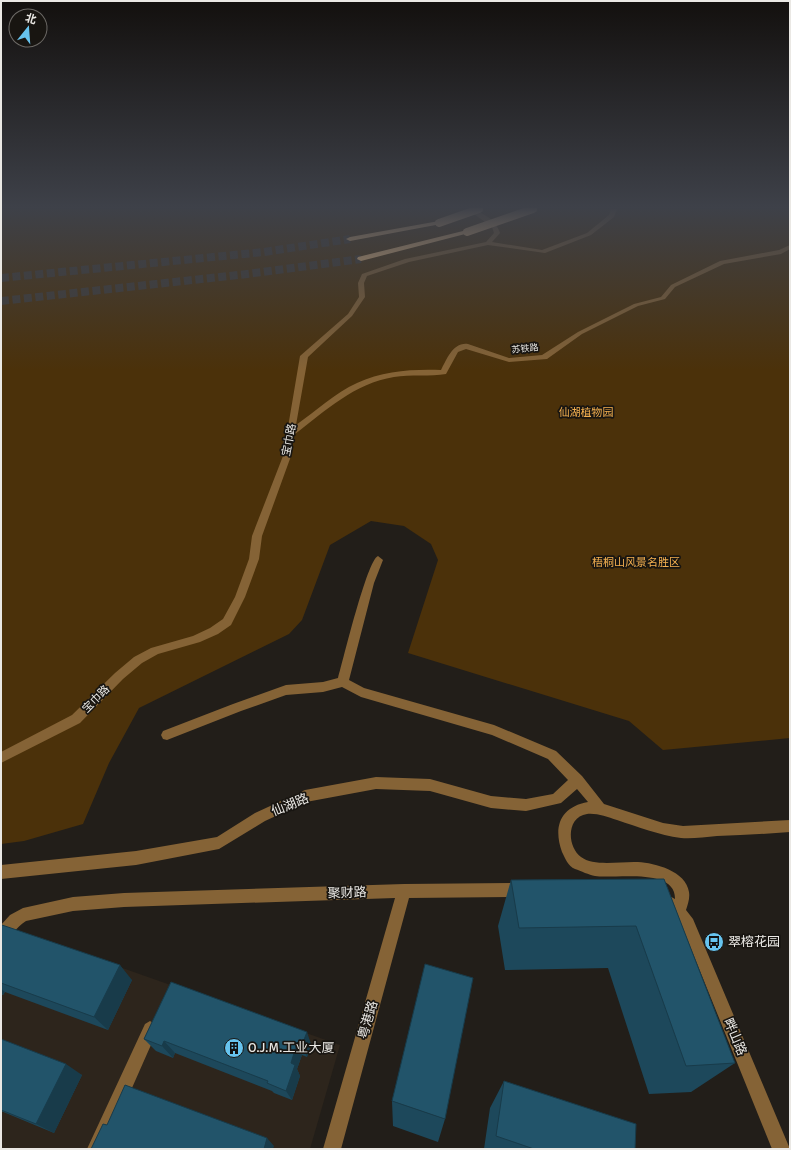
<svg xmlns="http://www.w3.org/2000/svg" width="791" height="1150" font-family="Signika,'Noto Sans SC',sans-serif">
<rect width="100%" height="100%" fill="#221e19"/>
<path fill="#2d251c" d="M15,930l325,115 -30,104h-309v-195z"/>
<path fill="#4b310a" d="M1,209h789v529l-127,12 -34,-29 -221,-68 30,-93 -7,-16 -27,-18 -33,-5 -41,24 -28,75 -13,14 -150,74 -30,55 -26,61 -59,17 -23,3z"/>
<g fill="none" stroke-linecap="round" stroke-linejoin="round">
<path stroke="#403c37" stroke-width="8" stroke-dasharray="8 3.5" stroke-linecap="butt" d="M1,278l263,-26 86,-13
M1,301l246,-27 114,-15"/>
<path fill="#856336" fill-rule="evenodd" d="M467,209c13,0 30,12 33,24l-8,9 50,8 45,-17 22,-18 2,-6h6l-3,8 -23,18 -46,18 -57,-8 -79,17 -42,14 -3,7 1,14 -13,19 -44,41 -12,68c20,-14 39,-32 61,-42 26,-12 55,-14 84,-13 6,-11 12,-28 27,-26l41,14 33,-3 36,-23 56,-28 27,-7 10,-12 49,-24 59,-11 11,-5v4l-9,5 -57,10 -49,23 -10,12 -27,7 -56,28 -35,25 -38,3 -43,-13 -8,3 -12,22c-15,3 -36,0 -52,3 -39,6 -69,34 -99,57l-4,8v14l-29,80 -3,23 -14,38 -14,28 -13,9 -18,8 -42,12 -16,9 -19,16 -43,44 -79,40v-11l71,-37 43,-42 19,-16 17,-9 42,-12 17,-8 13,-9 12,-22 14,-38 3,-23 31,-80v-14l4,-9 13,-77 48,-42 11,-17 -1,-14 4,-9 43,-15 81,-17 8,-9 -2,-6z
M378,556l5,4 -9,23 -25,97 15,8 130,37 62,26 26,25 22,28 59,19 20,3 107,-6v12c-24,2 -49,3 -73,4 -12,1 -25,3 -36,2 -22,-3 -43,-11 -64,-18 -10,-3 -20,-7 -30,-6 -21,3 -20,33 -6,43 13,10 41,4 57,5 17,1 48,9 51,30 1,6 -1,12 -3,18l7,9 97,230h-18l-89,-220 -9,-12 -13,-11 -2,-5 2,-5 5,-2 9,5c1,-32 -61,-20 -80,-23 -6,-1 -14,-5 -20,-7 -7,-3 -10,-11 -13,-17 -9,-25 -2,-45 26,-50l-11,-13 -16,14 -35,8 -35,-3 -61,-17 -54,-2 -70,13 -41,19 -46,28 -83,16 -135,14v-14l135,-14 81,-14 38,-24 50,-23 71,-13 54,2 61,17 35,3 27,-5 15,-14 -20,-21 -56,-24 -131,-38 -19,-10 -19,5 -37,3 -45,16 -74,29 -4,-1 -2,-4 2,-4 70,-27 53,-19 37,-3 15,-4c5,-17 29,-118 40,-122z
M521,883l5,2 2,5 -2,5 -5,2 -112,1 -68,251h-18l72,-251 -271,9 -51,4 -47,10c-10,6 -15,17 -25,21v-17l9,-10 13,-7 50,-11 51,-4 280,-9z
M150,1021l5,3 3,5 -53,120h-18l58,-125z"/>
<path fill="#ffcc8b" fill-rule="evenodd" d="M439,221l2,1v2l-91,17 -4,-2 4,-2z
M467,230l3,2 -1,1 -108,28 -4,-2 1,-2z"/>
<path stroke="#ffcc8b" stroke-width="8" d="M439,223l40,-14
M467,232l66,-23"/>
</g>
<path fill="#1d485b" d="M664,879l71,184 -44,29 -42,2 -41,-126 -103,2 -7,-44 13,-46z
M1,927l131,53 -24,50 -103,-38 -2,3 -2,-1z
M171,982l140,62 -4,13 -5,-2 -5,14 3,7 -8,24 -18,-7 -2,-2 -97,-38 -2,5 -17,-7 -12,-12z
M1,1039l81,36 -28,58 -53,-22z
M504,1081l131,68h-151l6,-41z
M392,1101l53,18 -7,23 -45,-16z"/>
<path fill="#183b4a" d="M120,965l12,15 -24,50 -14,-13z
M1,989l4,3 -2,3 -2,-2z
M307,1032l4,12 -4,13 -5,-12z
M164,1041l11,12 -2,5 -11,-12z
M297,1043l5,12 -5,14 3,7 -8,24 -6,-9 5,-28z
M66,1064l16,11 -28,58 -18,-9z
M267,1138l7,8 -1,3h-9z"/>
<path fill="#22546a" stroke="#183b4a" d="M664,879l71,184 -49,3 -50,-140 -117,2 -8,-48z
M2,925l118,40 -26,52 -93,-34v-56z
M425,964l48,14 -28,141 -53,-18z
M171,982l136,50 -5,13 -5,-2 -6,20 4,2 -9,26 -19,-8 1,-2 -104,-40 -2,5 -18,-7z
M1,1039l65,25 -30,60 -35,-14z
M504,1081l132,43 -1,25h-101l-38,-13z
M125,1085l142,53 -3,11h-173l12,-25 4,1z"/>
<linearGradient id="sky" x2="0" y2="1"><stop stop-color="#13100e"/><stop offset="0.56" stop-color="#3e4149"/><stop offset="1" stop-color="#3e4149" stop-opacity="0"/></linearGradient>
<rect width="791" height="370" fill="url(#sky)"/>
<defs>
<symbol id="bus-disc" viewBox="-11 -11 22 22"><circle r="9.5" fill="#67c4ef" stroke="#181511"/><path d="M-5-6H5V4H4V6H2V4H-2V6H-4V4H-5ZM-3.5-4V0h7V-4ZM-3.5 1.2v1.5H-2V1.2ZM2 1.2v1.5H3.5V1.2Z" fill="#111"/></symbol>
<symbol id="building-disc" viewBox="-11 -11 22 22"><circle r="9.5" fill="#67c4ef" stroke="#181511"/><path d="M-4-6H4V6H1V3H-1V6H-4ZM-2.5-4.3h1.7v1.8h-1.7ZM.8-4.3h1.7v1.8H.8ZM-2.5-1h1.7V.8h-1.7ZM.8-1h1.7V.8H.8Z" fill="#111"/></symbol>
</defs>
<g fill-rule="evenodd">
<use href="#bus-disc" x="703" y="931" width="22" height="22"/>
<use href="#building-disc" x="223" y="1037" width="22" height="22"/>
</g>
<g text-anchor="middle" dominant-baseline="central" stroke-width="3.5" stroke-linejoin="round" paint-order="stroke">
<g font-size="9" fill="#eae8e4" stroke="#181511">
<text transform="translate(525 349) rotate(-5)">苏铁路</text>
</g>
<g font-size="11" fill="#f5b150" stroke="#181511">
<text x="586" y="412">仙湖植物园</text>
<text x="636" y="562">梧桐山风景名胜区</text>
</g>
<g font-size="11" fill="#eae8e4" stroke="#181511">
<text transform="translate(289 440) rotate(-79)">宝巾路</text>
<text transform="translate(96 699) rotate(-45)">宝巾路</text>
</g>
<g font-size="13" fill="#eae8e4" stroke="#181511">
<text transform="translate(290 805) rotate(-22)">仙湖路</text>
<text transform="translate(347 893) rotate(-2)">聚财路</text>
<text transform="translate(368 1020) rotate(-74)">粤港路</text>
<text transform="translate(735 1037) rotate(67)">畔山路</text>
</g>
<g font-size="13" fill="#eae8e4" stroke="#181511" text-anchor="start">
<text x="728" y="942">翠榕花园</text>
<text x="248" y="1048">O.J.M.工业大厦</text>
</g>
</g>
<rect width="791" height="1150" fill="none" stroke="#eae8e4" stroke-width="4"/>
<g transform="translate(28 28) rotate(17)"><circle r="19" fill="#181511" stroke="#6c6965"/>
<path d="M0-3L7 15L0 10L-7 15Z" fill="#67c4ef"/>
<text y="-6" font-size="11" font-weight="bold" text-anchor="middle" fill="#eae8e4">北</text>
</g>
</svg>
